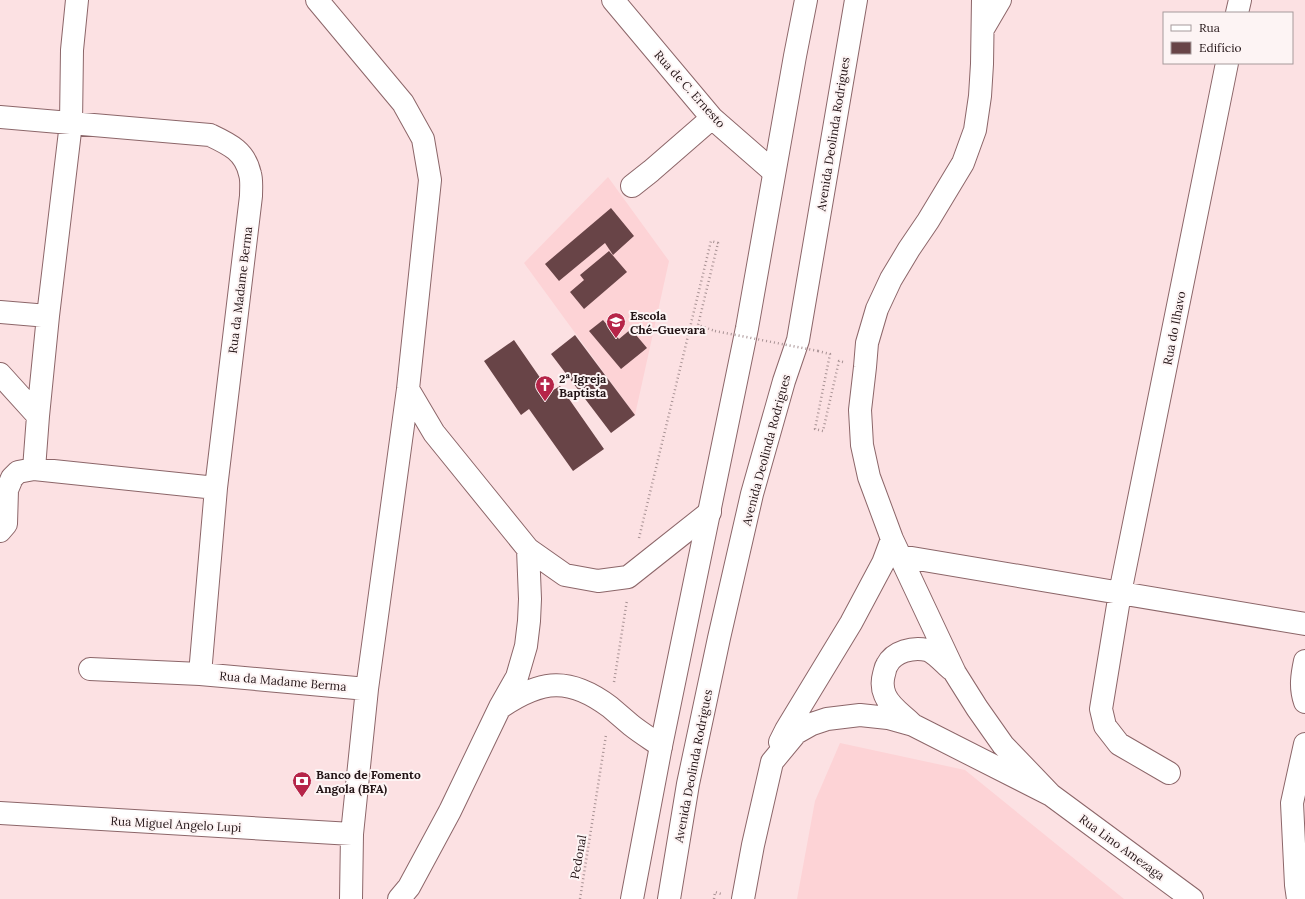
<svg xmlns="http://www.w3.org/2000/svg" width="1305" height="899" font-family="Lora,serif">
<rect width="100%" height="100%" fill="#fce1e3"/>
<path fill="#fdd3d6" d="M608,177l61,84 -34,154 -111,-152z
M840,743l125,27 159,129h-327l18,-98z"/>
<path fill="#684447" d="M611,208l23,28 -21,19 -8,-12 -46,38 -14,-17z
M609,251l18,21 -43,37 -14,-17 14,-12 -4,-5z
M603,320l16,19 12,-10 16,19 -26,21 -32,-38z
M575,335l60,80 -24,18 -60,-79z
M514,340l36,52 10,-6 44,63 -31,22 -44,-62 -8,6 -37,-54z"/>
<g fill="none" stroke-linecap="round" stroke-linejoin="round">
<defs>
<path id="minor" d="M317,0l86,103 20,36 7,41 -22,209 -41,300 -15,145 -1,65
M613,0l99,118 62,54
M983,0l-1,64 -2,32 -5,34 -12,33 -35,58 -19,28 -18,30 -14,30 -10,34 -2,24 -5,43 2,35 7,32 23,62 63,134 22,35 26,37 48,50
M1237,13l3,-13
M983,29l17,-29
M0,117l210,18c19,9 35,16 40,39 2,6 1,15 1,22l-35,292 -16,186
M632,186l19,-15 61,-53
M0,312l48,4
M0,374l38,42
M408,389l26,44 94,116 37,26 33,6 30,-4 82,-65
M34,469l182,19
M0,531l6,-7 1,-34 5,-12 6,-6 16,-3 4,-53 10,-100 23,-193 1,-73 5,-50
M900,556l405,68
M1305,661c-3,14 -5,27 0,41
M90,669l110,5 167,15
M501,707c41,-28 69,-30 109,0 7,6 14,12 21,18 10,8 20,14 30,21
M912,724c-9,-9 -22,-17 -27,-29 -3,-7 -3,-14 -1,-21 1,-3 1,-6 3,-9 7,-14 26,-18 40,-15 7,2 18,14 24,19
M780,742l6,-12 65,-107 32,-60 9,-24
M1169,773l-50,-29 -14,-18 -4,-17 19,-116 107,-530
M0,813l352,21
M399,899l10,-12 41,-76 50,-104 17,-30 9,-31 3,-25 1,-22 -2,-50
M743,899l10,-54 19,-83 24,-29 16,-9 15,-5 33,-4 28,3 25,7 138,70 141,104
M1298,899l-2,-14 -4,-82 13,-59"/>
<path id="highway" d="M632,899l29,-153 86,-418 48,-272 11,-56
M669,899l19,-115 31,-146 33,-144 32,-113 14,-41 58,-340"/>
</defs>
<use href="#minor" stroke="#8c6669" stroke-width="24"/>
<use href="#highway" stroke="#8c6669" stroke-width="24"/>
<path stroke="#a89294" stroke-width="2.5" stroke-dasharray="1 3" stroke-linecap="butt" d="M818,351l12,3 -15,75 8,2 16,-70 4,1
M639,538l72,-297 7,2 -20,82 17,6
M614,682l13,-82
M580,899l26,-164
M714,899l1,-7 6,2"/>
<use href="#minor" stroke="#fff" stroke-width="22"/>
<use href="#highway" stroke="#fff" stroke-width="22"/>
<path stroke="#a89294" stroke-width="2.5" stroke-dasharray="1 3" stroke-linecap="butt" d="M715,331l103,20"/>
</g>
<defs>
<symbol id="school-pin" viewBox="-11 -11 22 30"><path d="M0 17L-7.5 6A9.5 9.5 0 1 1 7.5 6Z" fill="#b62549" stroke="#fdf4f4"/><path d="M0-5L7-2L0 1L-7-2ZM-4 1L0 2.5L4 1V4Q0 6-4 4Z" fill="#fff"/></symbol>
<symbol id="church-pin" viewBox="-11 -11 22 30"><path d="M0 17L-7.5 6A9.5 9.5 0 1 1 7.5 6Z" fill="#b62549" stroke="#fdf4f4"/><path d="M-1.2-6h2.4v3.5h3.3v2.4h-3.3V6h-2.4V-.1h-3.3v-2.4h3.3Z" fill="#fff"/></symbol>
<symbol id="bank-pin" viewBox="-11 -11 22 30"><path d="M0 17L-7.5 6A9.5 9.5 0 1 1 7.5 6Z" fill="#b62549" stroke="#fdf4f4"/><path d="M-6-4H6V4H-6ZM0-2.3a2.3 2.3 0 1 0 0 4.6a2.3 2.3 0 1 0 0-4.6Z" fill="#fff"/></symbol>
</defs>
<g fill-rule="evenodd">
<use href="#school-pin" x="605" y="311" width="22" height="30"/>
<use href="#church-pin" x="534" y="374" width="22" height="30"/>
<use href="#bank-pin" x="291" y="770" width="22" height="30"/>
</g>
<g text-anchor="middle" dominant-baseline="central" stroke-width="4" stroke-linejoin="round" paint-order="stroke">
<g font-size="12" fill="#231416" stroke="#fdf4f4">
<text transform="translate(690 89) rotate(48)">Rua de C. Ernesto</text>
<text transform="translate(833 134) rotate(-81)">Avenida Deolinda Rodrigues</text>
<text transform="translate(240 290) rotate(-83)">Rua da Madame Berma</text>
<text transform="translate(1174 328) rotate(-79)">Rua do Ilhavo</text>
<text transform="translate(766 450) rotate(-75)">Avenida Deolinda Rodrigues</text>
<text transform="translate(283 681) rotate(5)">Rua da Madame Berma</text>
<text transform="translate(693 766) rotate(-79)">Avenida Deolinda Rodrigues</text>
<text transform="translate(176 824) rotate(3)">Rua Miguel Angelo Lupi</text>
<text transform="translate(1122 847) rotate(36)">Rua Lino Amezaga</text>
<text transform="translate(578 857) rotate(-80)">Pedonal</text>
</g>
<g font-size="12" font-weight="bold" fill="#231416" stroke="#fdf4f4" text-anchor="start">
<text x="630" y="315">Escola<tspan x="630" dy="14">Ché-Guevara</tspan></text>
<text x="559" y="378">2ª Igreja<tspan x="559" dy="14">Baptista</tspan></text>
<text x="316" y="774">Banco de Fomento<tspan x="316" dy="14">Angola (BFA)</tspan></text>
</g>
</g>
<rect x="1163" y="12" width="130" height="52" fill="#fdf4f4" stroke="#a69a9b"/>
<rect x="1171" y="25" width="20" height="6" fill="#ffffff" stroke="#a69a9b"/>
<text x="1199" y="32" font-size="12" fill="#231416">Rua</text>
<rect x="1171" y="42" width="20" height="12" fill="#684447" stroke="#a69a9b"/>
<text x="1199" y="52" font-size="12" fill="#231416">Edifício</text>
</svg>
